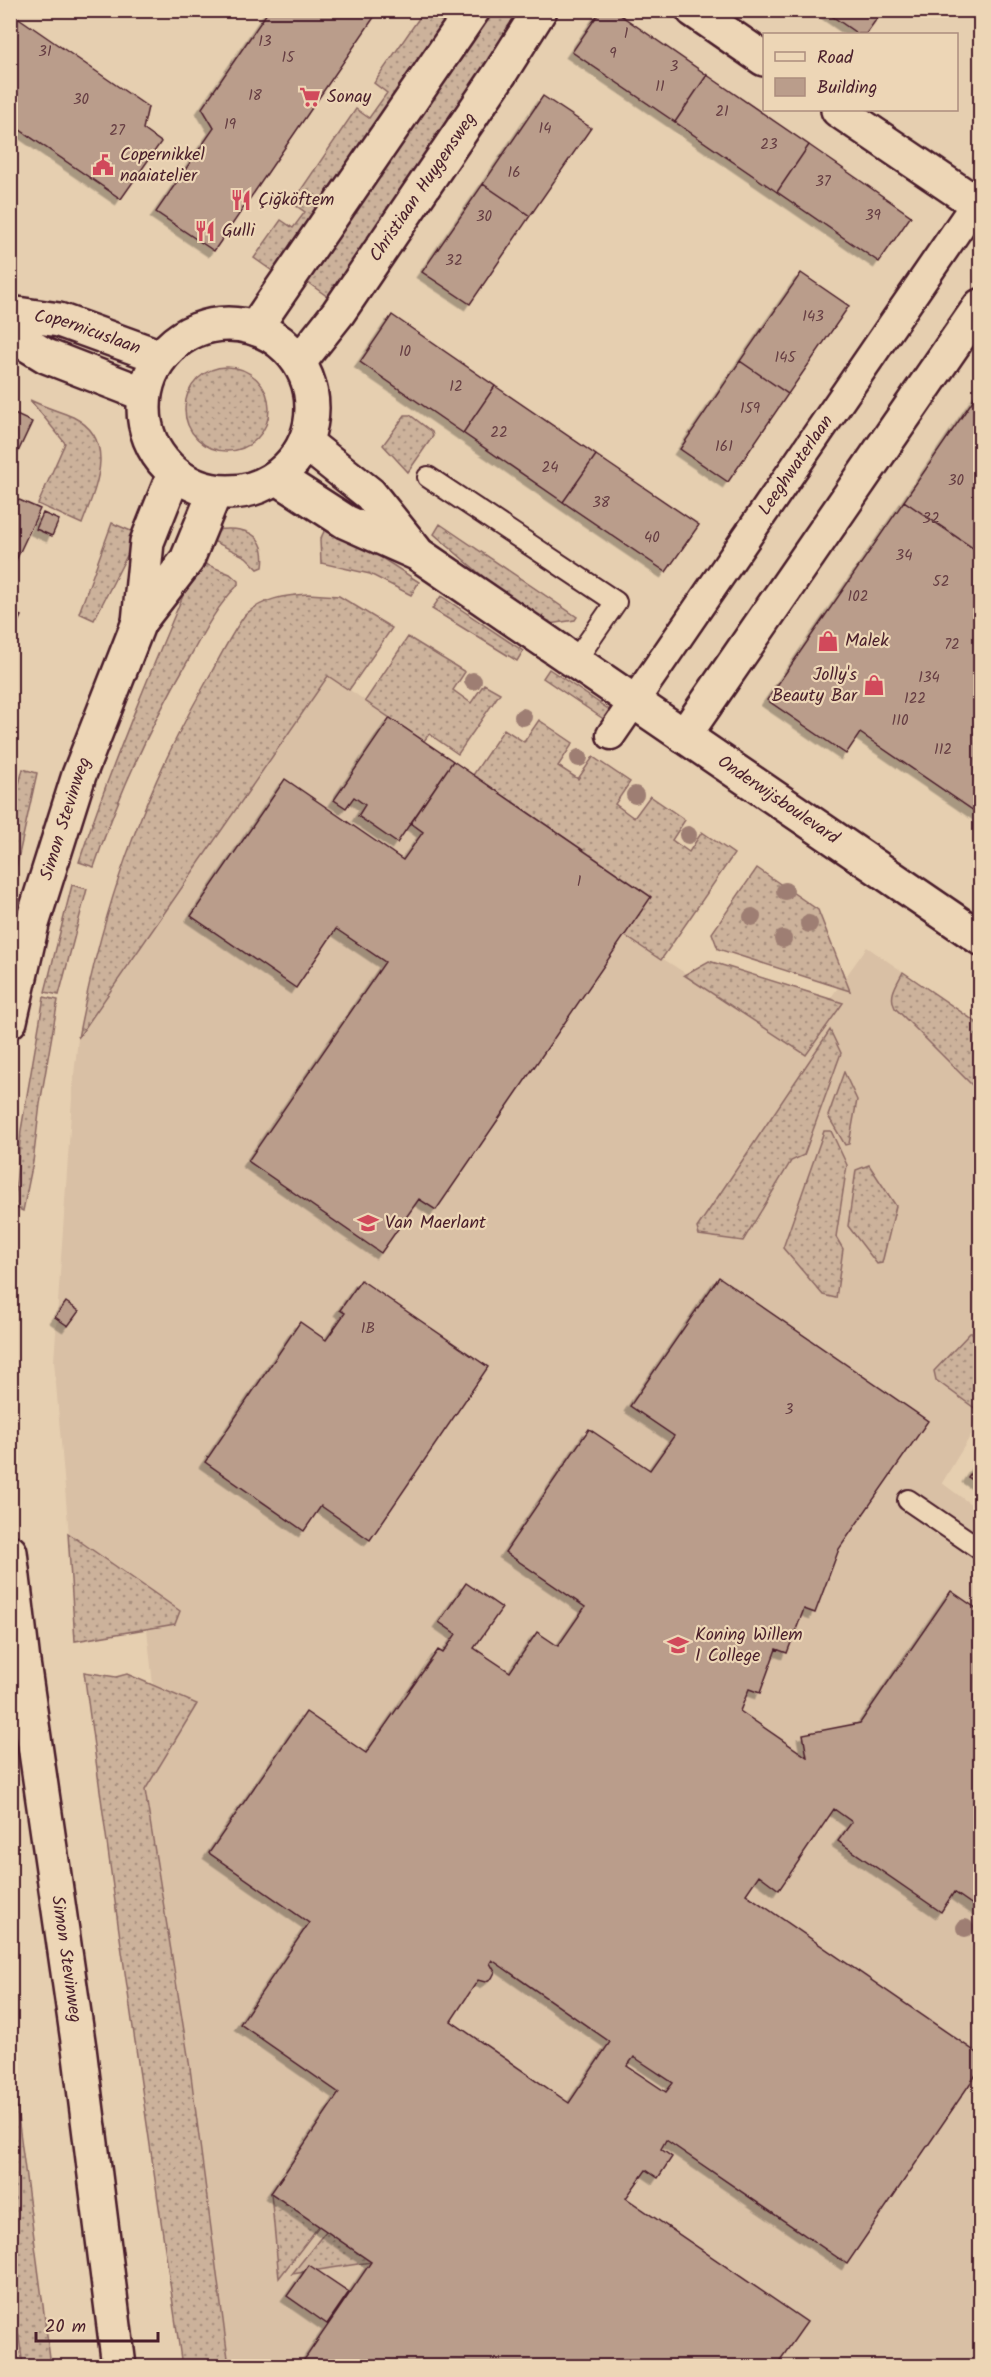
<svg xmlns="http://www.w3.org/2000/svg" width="991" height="2377" font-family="Kalam,sans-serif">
<defs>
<pattern id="grass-dots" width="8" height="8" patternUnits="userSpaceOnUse" patternTransform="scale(1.5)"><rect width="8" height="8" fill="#ccb29b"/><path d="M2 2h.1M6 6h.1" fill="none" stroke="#a8907f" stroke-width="1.8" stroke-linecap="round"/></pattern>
<filter id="shadow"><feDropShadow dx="-5.5" dy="5.5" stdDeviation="0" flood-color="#0004"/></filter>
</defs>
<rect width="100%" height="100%" fill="#e6cfb0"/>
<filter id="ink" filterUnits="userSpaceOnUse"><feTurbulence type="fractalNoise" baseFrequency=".0167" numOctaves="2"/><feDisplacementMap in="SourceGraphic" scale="12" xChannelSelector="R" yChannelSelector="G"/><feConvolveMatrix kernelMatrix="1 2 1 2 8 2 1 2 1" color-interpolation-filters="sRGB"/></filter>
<g filter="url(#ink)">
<path fill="#d9c0a5" d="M328,675l323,222 -25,38 171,110 70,-98 113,78v395l-38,63 38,28v855h-751l-39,-298 -45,-278 52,-86 -44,-19 -6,-56 26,-5 -101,-54 -18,-209 19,-277 5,-46z"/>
<path fill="url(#grass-dots)" stroke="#8b6863" stroke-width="1.5" d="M424,11h30l-176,264 -24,-17 27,-38 12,8 12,-16 -13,-9 64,-94 13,9 18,-25 -13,-10z
M488,11h36l-196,286 -25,-18z
M185 409a42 42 0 1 1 84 0a42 42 0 1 1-84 0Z
M30,400c14,7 29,11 43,17 46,23 22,72 9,107l-44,-20 27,-61z
M405,415h5l22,17 1,4 -25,36 -25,-27z
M112,523l26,11 -44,86 -15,-7z
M328,523l91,59 -8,13 -41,-21 -49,-11 -1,-23z
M440,524l137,93 -2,3 -26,4 -55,-38 -60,-52z
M214,530c29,-4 54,2 49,37l-5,2 -12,-12 -37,-18z
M198,561l32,13 8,7v4c-21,21 -34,46 -48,72 -39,67 -71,136 -96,210l-15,-5c34,-102 76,-202 119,-301z
M308,594l31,2 53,32 -43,62 -21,-14 -250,362c24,-126 62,-239 126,-352 13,-23 25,-49 41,-71 17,-16 40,-20 63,-21z
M441,596l82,55 -6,10 -85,-52z
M408,637l57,35 -12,18 18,13 13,-19 16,9 -42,61 -29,-20 -5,7 -59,-40z
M549,669l62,42 -6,9 -62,-42z
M539,720l34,23 -15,23 20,13 15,-22 37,25 -15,22 19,14 16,-22 35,24 -13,20 17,12 13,-20 32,22 -73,106 -37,-25 26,-39 -177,-121 31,-46 20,13z
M23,769l14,4 -26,118v-77z
M757,868l61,42 32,81 -132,-42 -6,-16z
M72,885l15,4 -28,106 -14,-3z
M709,961l134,42 -37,52 -122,-80z
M903,972l77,53v68l-85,-85c-7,-13 2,-24 8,-36z
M44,997l14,3 -18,104 -7,58 -10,49 -9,-4 7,-77z
M830,1030l11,23 -37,102 -13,6 -48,80 -44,-6 -2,-7z
M844,1072l13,28 -8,44 -4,1 -17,-29z
M824,1131h7l16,34 -11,72 7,12 -7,49 -13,-3 -40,-47z
M869,1165l27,41 -14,57 -5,1 -29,-38 8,-56z
M980,1332v80l-44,-32 -2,-9 36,-38z
M68,1533l112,78 -5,13 -100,17z
M84,1672l32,5 11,-3 70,30 -52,86 45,278 39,298h-47l-64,-442z
M10,2064h1l40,302h-28l-12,-84z
M271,2193l48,33 -40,52z
M326,2231l45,31 -79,12z"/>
<path fill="#ba9d8b" stroke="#4a1f2b" stroke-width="1.5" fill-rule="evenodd" filter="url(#shadow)" d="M269,10h110l-165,241 -58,-39 58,-84 -12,-20z
M601,10h12l94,65 -32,47 -103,-70z
M823,10h60l-17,24h-8z
M10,12l138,95 -5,22 18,13 -40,57 -111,-76z
M707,75l102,70 -32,47 -102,-70z
M543,96l48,32 -61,88 -47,-32z
M809,145l102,71 -32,46 -102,-70z
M483,184l47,32 -60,88 -48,-32z
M801,273l48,33 -61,88 -48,-33z
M392,315l103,71 -32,47 -103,-71z
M740,361l48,33 -60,88 -48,-33z
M495,386l101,69 -33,47 -100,-69z
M980,390v163l-76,-52z
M10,412l22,10 -22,47z
M596,455l103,70 -33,47 -103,-70z
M10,496l30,13 -30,64z
M904,501l76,52v262l-120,-82 -14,21 -79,-54z
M43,513l16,7 -7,16 -16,-7z
M10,612l11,4 -11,23z
M390,718l63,43 -56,82 -39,-27 7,-11 -11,-8 -8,11 -12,-8z
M453,761l198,136 -215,313 -17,-11 -38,54 -133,-92 137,-199 -49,-33 -40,59 -105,-72 94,-137 118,81 20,-28 -12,-9z
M719,1277l209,144 -89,128 -24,64 -11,-4 -17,44 -11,-4 -16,44 -11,-4 -9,22 67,46 -4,-23 57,-11 91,-132 29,20v299l-26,-18 -13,20 -103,-71 14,-19 -18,-13 -55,81 -20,-15 -13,19 234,161v14l-133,195 -181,-124 -5,9 11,8 -14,21 -12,-8 -20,28 181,124 -31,44h-469l-5,-3 69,-101 -100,-69 68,-100 -99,-69 69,-101 -100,-70 97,-141 60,41 72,-103 5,3 13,-19 -17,-12 27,-39 36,25 -28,40 36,24 27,-40 21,14 27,-39 -80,-55 84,-123 61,41 24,-34 -44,-30zM492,1960l118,82 -41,61 -118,-82 27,-41 7,2 7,-4 3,-6 -5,-9zM634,2057l39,26 -7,9 -39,-26z
M361,1280l127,87 -118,173 -49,-34 -17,25 -99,-69 95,-140 26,18 19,-27 -5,-3z
M66,1302l13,9 -11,15 -13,-9z
M980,1459v26l-12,-8z
M309,2265l40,27 -22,32 -40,-28z"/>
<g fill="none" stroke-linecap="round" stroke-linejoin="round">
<defs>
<path id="service" d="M428,477l188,125 -41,59
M908,1500l72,49"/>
<g id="pedestrian">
<path id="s1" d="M611,735l369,-538"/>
</g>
<g id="minor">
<path d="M693,10l71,49"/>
<path d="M838,110l142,96"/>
<path id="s2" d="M10,313l49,7 102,37"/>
<path d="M10,334l36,22 98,38"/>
<path d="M684,736l296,-430"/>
</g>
<g id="tertiary">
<circle cx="228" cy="408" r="84"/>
<path d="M255,328l218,-318"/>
<path id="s3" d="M300,361l38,-48 163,-241 39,-62"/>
<path d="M306,443l64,51 45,56"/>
<path id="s4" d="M278,478l68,44 72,32 562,384"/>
<path d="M139,622l48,-62 28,-68"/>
<path id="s5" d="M10,1021l22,-97 47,-149 60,-153 8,-80 27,-68"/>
<path id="s6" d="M10,1552l13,110 56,386 40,318"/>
</g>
</defs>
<use href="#service" stroke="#4a1f2b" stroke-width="24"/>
<use href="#pedestrian" stroke="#4a1f2b" stroke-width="33"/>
<use href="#minor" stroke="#4a1f2b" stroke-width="38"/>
<use href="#tertiary" stroke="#4a1f2b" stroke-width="38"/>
<use href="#service" stroke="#edd6b6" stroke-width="20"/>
<use href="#pedestrian" stroke="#edd6b6" stroke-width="28"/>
<use href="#minor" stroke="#edd6b6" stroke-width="33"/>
<use href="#tertiary" stroke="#edd6b6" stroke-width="33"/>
</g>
<g fill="#9e7e73">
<circle cx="473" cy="681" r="9"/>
<circle cx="523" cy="717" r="9"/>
<circle cx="579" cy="758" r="9"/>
<circle cx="635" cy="795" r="9"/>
<circle cx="688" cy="835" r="9"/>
<circle cx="785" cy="891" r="9"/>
<circle cx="752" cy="917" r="9"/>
<circle cx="809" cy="924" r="9"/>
<circle cx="783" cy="939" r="9"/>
<circle cx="965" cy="1928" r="9"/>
</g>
</g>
<defs>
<symbol id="supermarket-bare" viewBox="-9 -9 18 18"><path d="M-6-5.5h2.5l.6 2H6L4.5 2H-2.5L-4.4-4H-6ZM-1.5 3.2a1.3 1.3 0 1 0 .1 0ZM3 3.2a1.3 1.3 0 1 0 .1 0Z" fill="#d1495b" stroke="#edd6b6" stroke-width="2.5" paint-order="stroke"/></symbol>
<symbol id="civic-bare" viewBox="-9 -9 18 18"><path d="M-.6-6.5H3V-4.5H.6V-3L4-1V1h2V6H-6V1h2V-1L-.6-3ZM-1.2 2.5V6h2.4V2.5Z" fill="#d1495b" stroke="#edd6b6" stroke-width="2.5" paint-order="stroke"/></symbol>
<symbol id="restaurant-bare" viewBox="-9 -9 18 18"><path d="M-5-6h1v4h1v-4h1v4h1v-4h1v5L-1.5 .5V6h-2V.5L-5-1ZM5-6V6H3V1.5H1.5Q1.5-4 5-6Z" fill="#d1495b" stroke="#edd6b6" stroke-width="2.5" paint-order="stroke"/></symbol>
<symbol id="shop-bare" viewBox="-9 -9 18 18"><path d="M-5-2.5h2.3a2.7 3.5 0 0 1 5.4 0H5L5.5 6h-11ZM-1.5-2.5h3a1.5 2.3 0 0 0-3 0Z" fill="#d1495b" stroke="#edd6b6" stroke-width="2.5" paint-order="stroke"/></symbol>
<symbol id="school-bare" viewBox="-9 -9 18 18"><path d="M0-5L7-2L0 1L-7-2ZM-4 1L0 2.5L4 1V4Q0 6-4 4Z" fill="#d1495b" stroke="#edd6b6" stroke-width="2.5" paint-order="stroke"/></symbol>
<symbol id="university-bare" viewBox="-9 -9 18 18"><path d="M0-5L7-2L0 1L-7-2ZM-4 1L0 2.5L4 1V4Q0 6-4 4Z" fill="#d1495b" stroke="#edd6b6" stroke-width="2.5" paint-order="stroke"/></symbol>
</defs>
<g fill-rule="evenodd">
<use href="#supermarket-bare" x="295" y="82" width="30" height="30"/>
<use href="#civic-bare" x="88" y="150" width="30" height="30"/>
<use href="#restaurant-bare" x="226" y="185" width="30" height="30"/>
<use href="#restaurant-bare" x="190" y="216" width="30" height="30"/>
<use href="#shop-bare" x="813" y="626" width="30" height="30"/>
<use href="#shop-bare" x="859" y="670" width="30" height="30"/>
<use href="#school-bare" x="353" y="1208" width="30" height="30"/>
<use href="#university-bare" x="663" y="1630" width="30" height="30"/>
</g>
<g text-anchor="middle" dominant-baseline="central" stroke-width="4.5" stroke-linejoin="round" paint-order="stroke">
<g font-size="15" fill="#663e43">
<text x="626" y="34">1</text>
<text x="265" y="42">13</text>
<text x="45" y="52">31</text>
<text x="613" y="54">9</text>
<text x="288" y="58">15</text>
<text x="674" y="67">3</text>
<text x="660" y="87">11</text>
<text x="255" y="96">18</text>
<text x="81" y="100">30</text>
<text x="722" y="112">21</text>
<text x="230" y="125">19</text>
<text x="545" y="129">14</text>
<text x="117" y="131">27</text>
<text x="769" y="145">23</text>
<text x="514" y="173">16</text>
<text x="823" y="182">37</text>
<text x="873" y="216">39</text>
<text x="484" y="217">30</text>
<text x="454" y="261">32</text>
<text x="813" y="317">143</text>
<text x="405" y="352">10</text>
<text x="785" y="358">145</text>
<text x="456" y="387">12</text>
<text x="750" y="409">159</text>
<text x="499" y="433">22</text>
<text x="724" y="447">161</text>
<text x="550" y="468">24</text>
<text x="956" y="481">30</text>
<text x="601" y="503">38</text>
<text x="931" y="519">32</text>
<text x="652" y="538">40</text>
<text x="904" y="556">34</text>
<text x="941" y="582">52</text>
<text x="858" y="597">102</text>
<text x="952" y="645">72</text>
<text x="929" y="678">134</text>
<text x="915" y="699">122</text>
<text x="900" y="721">110</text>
<text x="943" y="750">112</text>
<text x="579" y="882">1</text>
<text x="368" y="1329">1B</text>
<text x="789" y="1410">3</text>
</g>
<g font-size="18" fill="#4a1f2b" stroke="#edd6b6" text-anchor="start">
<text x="327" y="97">Sonay</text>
<text x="120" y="155">Copernikkel<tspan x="120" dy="21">naaiatelier</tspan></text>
<text x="258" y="200">Çiğköftem</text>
<text x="222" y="231">Gulli</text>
<text x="845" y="641">Malek</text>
<text x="857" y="675" text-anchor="end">Jolly's<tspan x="857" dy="21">Beauty Bar</tspan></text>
<text x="385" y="1223">Van Maerlant</text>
<text x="695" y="1635">Koning Willem<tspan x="695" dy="21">I College</tspan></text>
</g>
<g font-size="18" fill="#4a1f2b" stroke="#edd6b6">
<text stroke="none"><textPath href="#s3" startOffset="213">Christiaan Huygensweg</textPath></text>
<text stroke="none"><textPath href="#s2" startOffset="80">Copernicuslaan</textPath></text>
<text stroke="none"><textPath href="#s1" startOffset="327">Leeghwaterlaan</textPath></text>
<text stroke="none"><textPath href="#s4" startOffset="596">Onderwijsboulevard</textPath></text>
<text stroke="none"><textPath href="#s5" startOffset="210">Simon Stevinweg</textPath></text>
<text stroke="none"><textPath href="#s6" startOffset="411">Simon Stevinweg</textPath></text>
</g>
</g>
<rect width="991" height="2377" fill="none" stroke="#edd6b6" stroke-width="36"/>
<rect x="18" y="18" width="955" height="2341" fill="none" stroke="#4a1f2b" stroke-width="2" filter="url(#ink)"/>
<rect x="763" y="33" width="195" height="78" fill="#edd6b6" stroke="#ac8d7e" stroke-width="1.5"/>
<rect x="775" y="52" width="30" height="9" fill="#edd6b6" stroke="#ac8d7e" stroke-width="1.5"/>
<text x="817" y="63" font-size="18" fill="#4a1f2b">Road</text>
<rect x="775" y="78" width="30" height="18" fill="#ba9d8b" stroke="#ac8d7e" stroke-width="1.5"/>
<text x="817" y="93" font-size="18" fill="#4a1f2b">Building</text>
<path d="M36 2332v9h122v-9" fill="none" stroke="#4a1f2b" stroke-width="3"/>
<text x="45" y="2332" font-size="18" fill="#4a1f2b" stroke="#edd6b6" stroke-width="4.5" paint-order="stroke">20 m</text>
</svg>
